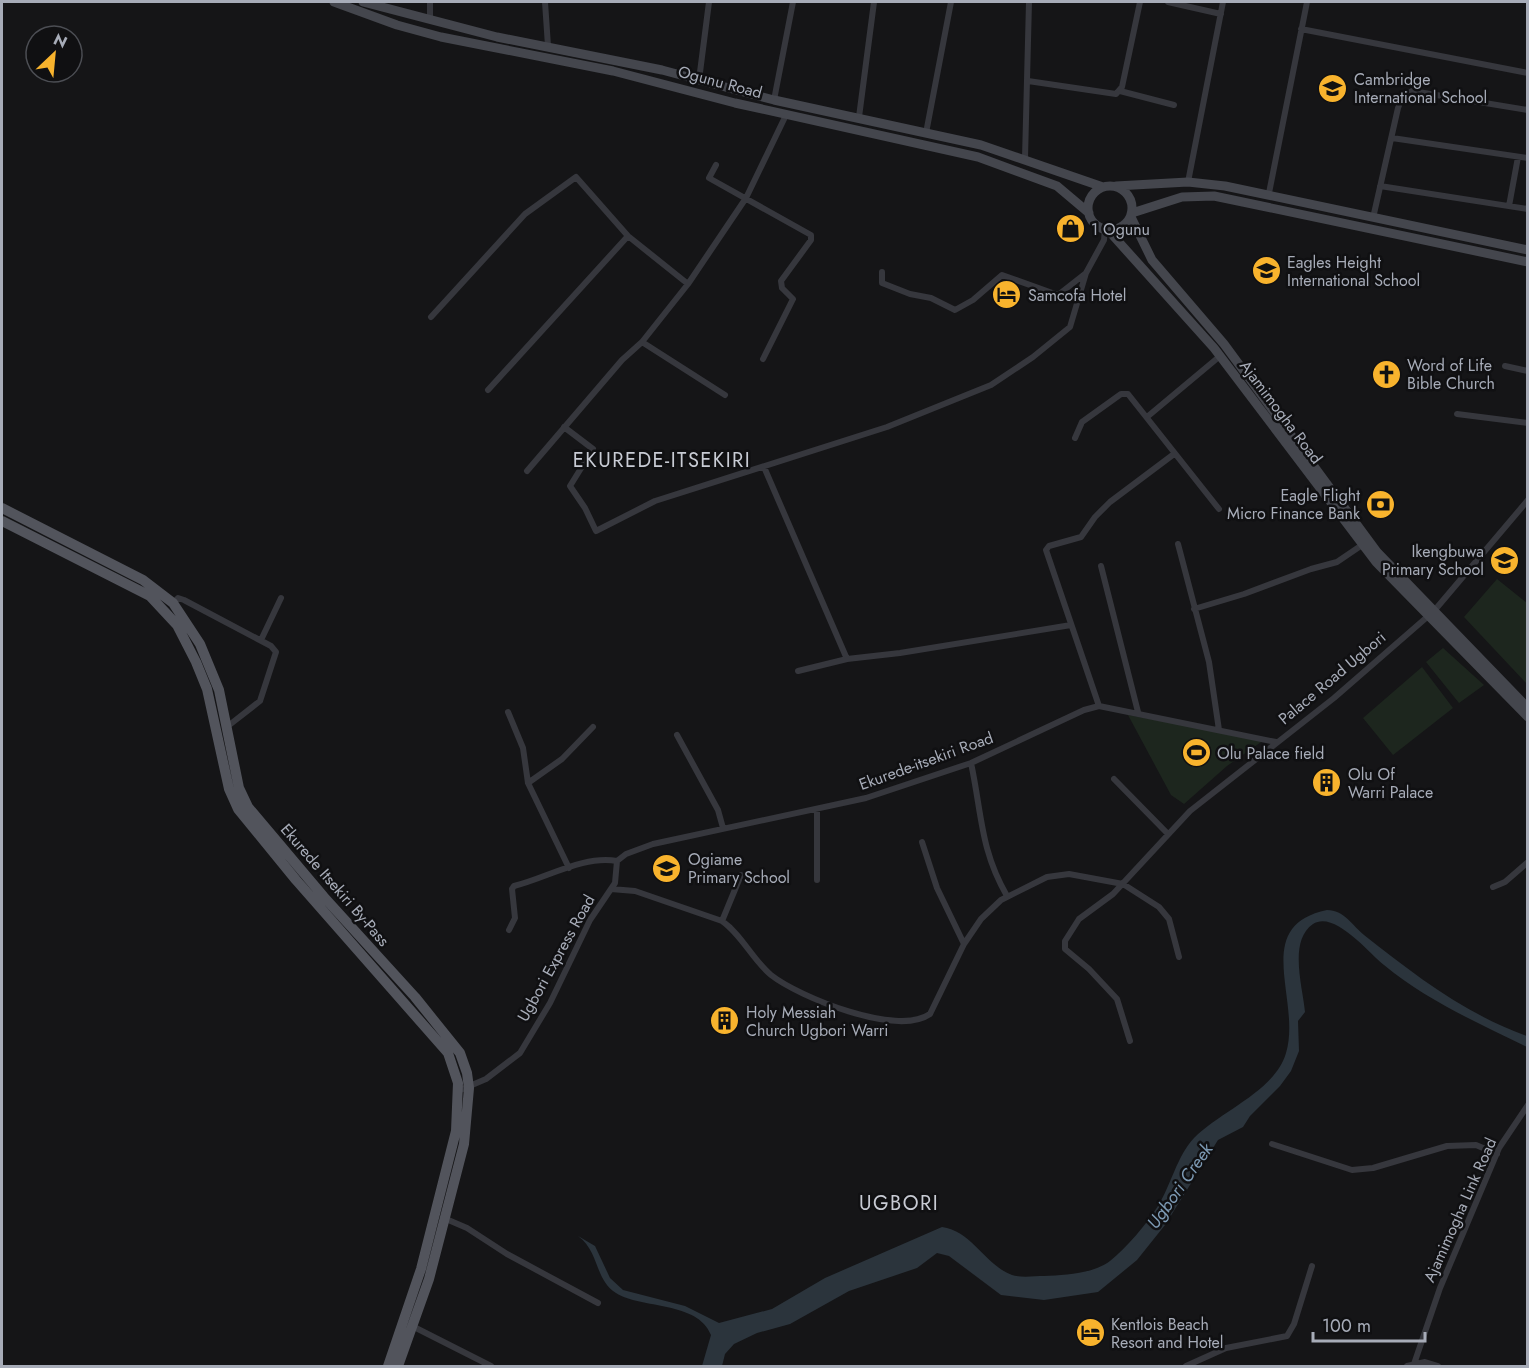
<svg xmlns="http://www.w3.org/2000/svg" width="1529" height="1368" font-family="Jost,sans-serif">
<rect width="100%" height="100%" fill="#151517"/>
<path fill="#1d261e" d="M1497,579l30,24v81l-63,-67z
M1443,648l41,37 -25,18 -33,-41z
M1422,667l31,41 -60,47 -30,-37z
M1128,715l136,25 -37,26 -43,38 -13,-9z"/>
<path fill="#2b343c" d="M1327,910c17,0 25,15 37,25 51,40 101,79 163,101v11c-49,-24 -101,-47 -143,-82 -16,-13 -50,-55 -71,-41 -25,17 -10,64 -8,88l-7,9 1,30 -8,20 -11,15 -30,30 -7,11 -25,13 -53,85 -28,35 -39,32 -54,8 -43,-5 -52,-39 -12,-3 -20,15 -68,23 -59,33 -33,9 -23,11 -9,10 -3,12h-20l9,-31c-13,-34 -70,-26 -95,-42 -22,-14 -16,-41 -38,-57l17,10 15,32 13,12 62,16 34,17 53,-14 53,-31 117,-51c30,4 43,38 70,48 9,3 23,1 32,1 20,-1 49,-2 66,-15 17,-14 36,-36 48,-55 13,-21 19,-50 36,-68 28,-28 81,-47 92,-85 16,-53 -36,-127 41,-143z"/>
<g fill="none" stroke-linecap="round" stroke-linejoin="round">
<path stroke="#36373d" stroke-width="6" d="M430,2v18
M545,2l3,44
M1168,2l53,12
M1301,29l227,44
M699,80l10,-78
M1028,81l88,13 6,-7 18,-85
M1120,91l54,14
M774,100l19,-98
M859,117l15,-115
M926,133l25,-131
M1392,138l136,20
M1025,158l4,-156
M716,165l-7,13 102,57v5l-30,41 1,7 11,11 -30,60
M1188,182l35,-180
M1380,186l148,23
M1269,193l38,-191
M1509,206l9,-49
M1373,218l25,-110 4,-10 10,-7 116,19
M882,272v11l28,11 21,4 24,12 18,-10 29,-25 56,20 28,-22
M431,317l94,-103 51,-37 52,59 60,48
M642,342l83,53
M1505,366l23,5
M488,390l140,-154
M1457,414l71,9
M1147,417l73,-61
M564,427l29,22 -23,37 15,22 11,23 59,-30 232,-74 104,-42 42,-28 37,-30 16,-54 18,-33 1,-11
M1075,438l7,-16 39,-28h7l91,115
M764,467l83,192
M527,471l95,-111 20,-18 46,-58 58,-86 40,-83
M1178,544l31,118 10,68
M1101,566l37,146
M173,603l5,-5 6,2 87,46 5,6 -16,49 -32,25
M1194,609l50,-15 67,-25 26,-7 25,-17
M261,640l20,-42
M798,671l49,-12 53,-6 171,-28
M1099,706l-53,-156 3,-4 32,-9 14,-20 15,-15 64,-48
M508,712l15,36 5,35 41,85
M677,735l41,75 5,18
M971,763c11,51 9,86 36,133
M1114,779l54,55
M528,783l34,-24 31,-32
M817,810v70
M922,842l15,46 27,56
M617,861l9,-7 27,-10 213,-46 105,-35 113,-53 15,-4 177,36
M1493,887l12,-5 23,-20
M611,889l24,2 87,30c20,14 30,38 49,54 28,22 126,62 159,39l34,-70 17,-25 20,-19 46,-23 22,-3 54,10 36,23 10,12 10,38
M722,921l19,-46
M509,930l6,-12 -3,-29 2,-3c33,-8 69,-31 103,-25
M1130,1041l-13,-42 -28,-30 -24,-20v-8l14,-22 34,-25 77,-83 144,-113 100,-87 94,-111
M458,1091l28,-12 34,-26 30,-50 40,-83 25,-37 2,-22
M1272,1144l80,26 21,-2 74,-22 29,-1 21,9
M446,1219l21,9 40,26 91,49
M414,1327l77,39
M1414,1364l26,-76 59,-140 29,-43
M1186,1366l40,-18 61,-12 7,-12 18,-58
M1407,1366l18,-4 13,4"/>
<path stroke="#44464d" stroke-width="9" d="M334,2l63,23 44,12 172,34 122,32 243,54 79,29 32,27
M363,2l134,35 165,33 112,30 207,45 122,42
M1088 208a22 22 0 1 1 44 0a22 22 0 1 1-44 0Z
M1116,186l72,-4 37,4 303,64
M1132,213l50,-16 32,-1 314,66
M1131,217l21,43 72,84 153,208 151,156
M1108,230l106,118 162,214 152,155"/>
<path stroke="#52545c" stroke-width="10" d="M2,508l141,72 30,23 27,41 19,46 20,98 9,19 76,90 91,100 45,56 7,20 2,15 -5,56 -35,135 -31,87
M2,521l148,75 27,29 19,37 11,27 22,100 9,20 58,71 152,173 10,30 -2,48 -35,138 -33,97"/>
</g>
<defs>
<symbol id="school-disc" viewBox="-11 -11 22 22"><circle r="9.5" fill="#f8b32d" stroke="#101012"/><path d="M0-5L7-2L0 1L-7-2ZM-4 1L0 2.5L4 1V4Q0 6-4 4Z" fill="#111"/></symbol>
<symbol id="shop-disc" viewBox="-11 -11 22 22"><circle r="9.5" fill="#f8b32d" stroke="#101012"/><path d="M-5-2.5h2.3a2.7 3.5 0 0 1 5.4 0H5L5.5 6h-11ZM-1.5-2.5h3a1.5 2.3 0 0 0-3 0Z" fill="#111"/></symbol>
<symbol id="hotel-disc" viewBox="-11 -11 22 22"><circle r="9.5" fill="#f8b32d" stroke="#101012"/><path d="M-6-4.5h1.5V1H6V5H4.5V3h-9V5H-6ZM-4 0a1.8 1.8 0 1 1 3.6 0ZM.5 0V-2.5h3Q6-2.5 6 0Z" fill="#111"/></symbol>
<symbol id="church-disc" viewBox="-11 -11 22 22"><circle r="9.5" fill="#f8b32d" stroke="#101012"/><path d="M-1.2-6h2.4v3.5h3.3v2.4h-3.3V6h-2.4V-.1h-3.3v-2.4h3.3Z" fill="#111"/></symbol>
<symbol id="bank-disc" viewBox="-11 -11 22 22"><circle r="9.5" fill="#f8b32d" stroke="#101012"/><path d="M-6-4H6V4H-6ZM0-2.3a2.3 2.3 0 1 0 0 4.6a2.3 2.3 0 1 0 0-4.6Z" fill="#111"/></symbol>
<symbol id="stadium-disc" viewBox="-11 -11 22 22"><circle r="9.5" fill="#f8b32d" stroke="#101012"/><path d="M0-5a6.5 5 0 1 0 0 10a6.5 5 0 1 0 0-10ZM-3.5-1.8h7v3.6h-7Z" fill="#111"/></symbol>
<symbol id="building-disc" viewBox="-11 -11 22 22"><circle r="9.5" fill="#f8b32d" stroke="#101012"/><path d="M-4-6H4V6H1V3H-1V6H-4ZM-2.5-4.3h1.7v1.8h-1.7ZM.8-4.3h1.7v1.8H.8ZM-2.5-1h1.7V.8h-1.7ZM.8-1h1.7V.8H.8Z" fill="#111"/></symbol>
</defs>
<g fill-rule="evenodd">
<use href="#school-disc" x="1316" y="72" width="33" height="33"/>
<use href="#shop-disc" x="1054" y="212" width="33" height="33"/>
<use href="#school-disc" x="1250" y="254" width="33" height="33"/>
<use href="#hotel-disc" x="990" y="278" width="33" height="33"/>
<use href="#church-disc" x="1370" y="358" width="33" height="33"/>
<use href="#bank-disc" x="1364" y="488" width="33" height="33"/>
<use href="#school-disc" x="1488" y="544" width="33" height="33"/>
<use href="#stadium-disc" x="1180" y="736" width="33" height="33"/>
<use href="#building-disc" x="1310" y="766" width="33" height="33"/>
<use href="#school-disc" x="650" y="852" width="33" height="33"/>
<use href="#building-disc" x="708" y="1004" width="33" height="33"/>
<use href="#hotel-disc" x="1074" y="1316" width="33" height="33"/>
</g>
<g text-anchor="middle" dominant-baseline="central" stroke-width="5" stroke-linejoin="round" paint-order="stroke">
<g font-size="16" fill="#a7acb8" stroke="#101012" text-anchor="start">
<text x="1354" y="79">Cambridge<tspan x="1354" dy="18">International School</tspan></text>
<text x="1091" y="229">1 Ogunu</text>
<text x="1287" y="262">Eagles Height<tspan x="1287" dy="18">International School</tspan></text>
<text x="1028" y="295">Samcofa Hotel</text>
<text x="1407" y="365">Word of Life<tspan x="1407" dy="18">Bible Church</tspan></text>
<text x="1360" y="495" text-anchor="end">Eagle Flight<tspan x="1360" dy="18">Micro Finance Bank</tspan></text>
<text x="1484" y="551" text-anchor="end">Ikengbuwa<tspan x="1484" dy="18">Primary School</tspan></text>
<text x="1217" y="753">Olu Palace field</text>
<text x="1348" y="774">Olu Of<tspan x="1348" dy="18">Warri Palace</tspan></text>
<text x="688" y="859">Ogiame<tspan x="688" dy="18">Primary School</tspan></text>
<text x="746" y="1012">Holy Messiah<tspan x="746" dy="18">Church Ugbori Warri</tspan></text>
<text x="1111" y="1324">Kentlois Beach<tspan x="1111" dy="18">Resort and Hotel</tspan></text>
</g>
<g font-size="16" fill="#a7acb8" stroke="#101012">
<text transform="translate(720 82) rotate(15)">Ogunu Road</text>
<text transform="translate(1281 412) rotate(53)">Ajamimogha Road</text>
<text transform="translate(1332 678) rotate(-40)">Palace Road Ugbori</text>
<text transform="translate(926 761) rotate(-20)">Ekurede-itsekiri Road</text>
<text transform="translate(335 885) rotate(49)">Ekurede Itsekiri By-Pass</text>
<text transform="translate(556 958) rotate(-61)">Ugbori Express Road</text>
<text transform="translate(1460 1210) rotate(-66)">Ajamimogha Link Road</text>
</g>
<g font-size="18" font-style="italic" fill="#7d9ab4" stroke="#101012">
<text transform="translate(1180 1186) rotate(-55)">Ugbori Creek</text>
</g>
<g font-size="20" letter-spacing="1.5" fill="#c8cbd4" stroke="#101012">
<text x="662" y="460">EKUREDE-ITSEKIRI</text>
<text x="899" y="1203">UGBORI</text>
</g>
</g>
<rect width="1529" height="1368" fill="none" stroke="#a7acb8" stroke-width="6"/>
<g transform="translate(54 54) rotate(26)"><circle r="28" fill="#101012" stroke="#4c4e54" stroke-width="1.5"/>
<path d="M0-4.5L10 22L0 15L-10 22Z" fill="#f8b32d"/>
<text y="-9" font-size="16" font-weight="bold" text-anchor="middle" fill="#a7acb8">N</text>
</g>
<path d="M1313 1332v9h112v-9" fill="none" stroke="#a7acb8" stroke-width="3"/>
<text x="1322" y="1332" font-size="18" fill="#a7acb8" stroke="#101012" stroke-width="4.5" paint-order="stroke">100 m</text>
</svg>
